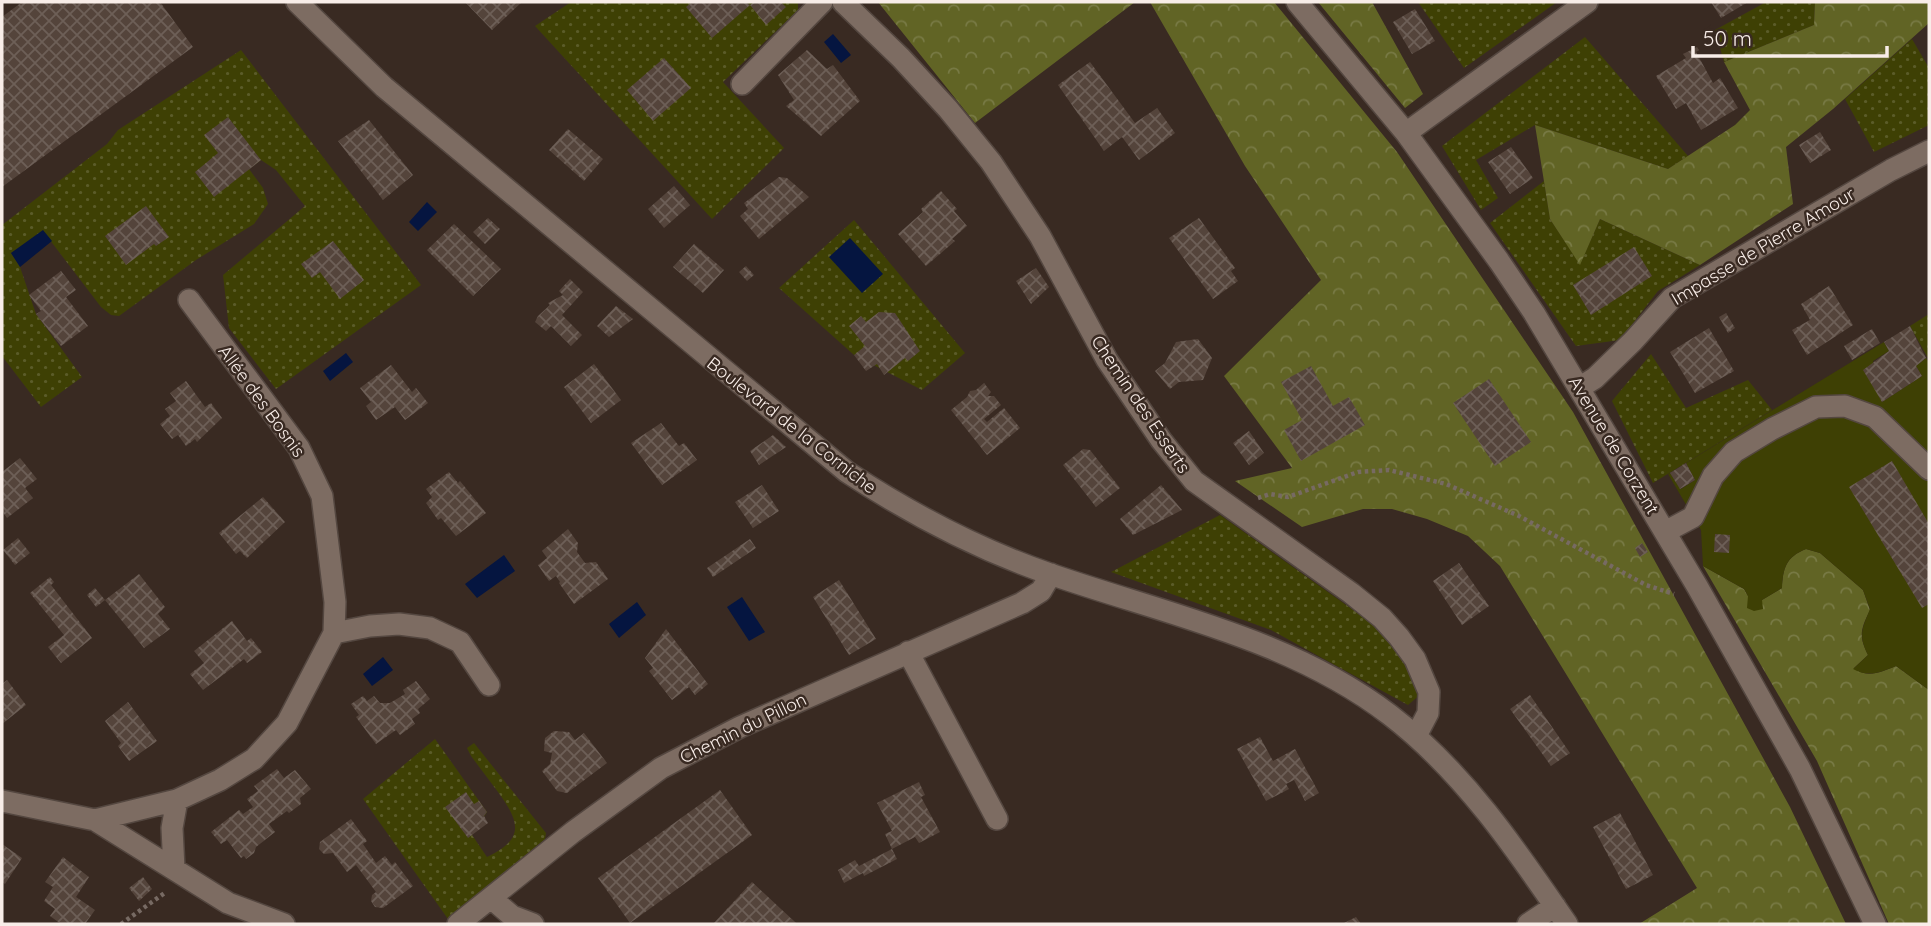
<svg xmlns="http://www.w3.org/2000/svg" width="1931" height="926" font-family="Quicksand,sans-serif">
<defs>
<pattern id="grass-dots" width="8" height="8" patternUnits="userSpaceOnUse" patternTransform="scale(1.75)"><rect width="8" height="8" fill="#3e4004"/><path d="M2 2h.1M6 6h.1" fill="none" stroke="#5b5c29" stroke-width="1.8" stroke-linecap="round"/></pattern>
<pattern id="forest-crowns" width="20" height="18" patternUnits="userSpaceOnUse" patternTransform="scale(1.75)"><rect width="20" height="18" fill="#616425"/><path d="M2 6a3 3 0 1 1 6 0M12 15a3 3 0 1 1 6 0" fill="none" stroke="#787a45"/></pattern>
<pattern id="building-cross-hatch" width="8" height="8" patternUnits="userSpaceOnUse" patternTransform="scale(1.75)"><rect width="8" height="8" fill="#54443b"/><path d="M0 0l8 8M0 8l8-8" fill="none" stroke="#6d5f57"/></pattern>
</defs>
<rect width="100%" height="100%" fill="#392a22"/>
<path fill="url(#grass-dots)" d="M571,2h227v8l-75,72 61,66 -72,71 -177,-193z
M1418,2h139l-93,66z
M1766,2h49l-1,23 -90,37 -9,-32z
M1585,37l103,119 -20,13 -133,-44 -59,35 22,38 -17,12 -39,-64z
M1912,39l17,29v57l-55,27 -29,-53z
M241,50l180,235 -145,104 -47,-61 -6,-53 82,-69 -29,-36 -15,-10 -12,9 14,19 5,16 -14,20 -58,36 -77,56 -8,-1 -10,-8 -58,-76 -32,22 9,14 16,47 46,63 -41,30 -39,-51v-131l105,-81 11,-14z
M1544,181l6,38 30,45 20,-45 100,46 -42,26 -38,49 -44,6 -86,-123z
M854,220l111,133 -43,37 -68,-35 -75,-67z
M1929,314v46l-19,-34z
M1651,354l35,54 62,-28 24,30 -119,73 -41,-82z
M1220,515l157,112 24,29 20,38 -13,11 -137,-75 -160,-58z
M435,739l52,73 -15,23 15,22c38,-18 33,-35 11,-65 -9,-12 -18,-24 -27,-36l-4,-8 7,-5 72,90 -1,6 -97,80 -85,-120z"/>
<path fill="url(#forest-crowns)" d="M878,2h257l-160,121z
M1150,2h124l123,150 176,260 217,395 56,117h-207l58,-36 -197,-322 -32,-30 -41,-17 -35,-10h-29l-61,18 -67,-46 57,-13 -68,-92 97,-96 -76,-114z
M1318,2h54l51,92 -18,14z
M1815,2h114v21l-96,86 -47,38 7,57 -93,61 -100,-46 -20,46 -30,-46 -15,-94 133,44 67,-44 15,-15 -26,-48 90,-37z
M1806,549l14,4 43,37 7,20c-9,19 -12,25 -2,45l-14,13c14,11 27,4 42,-2l33,24v234h-40l-72,-163 -114,-195 41,23 4,7 14,4 20,-12c1,-20 4,-31 24,-39z"/>
<path fill="#3e4004" d="M1884,342l5,9 -16,10 9,41 40,-26 -6,-10 10,-8 3,4v328l-33,-24c-15,6 -28,12 -43,3l15,-14c-10,-20 -6,-26 2,-46l-7,-19 -43,-37 -14,-4c-20,8 -23,19 -24,39l-20,12 1,9 -9,2 -7,-3 1,-12 -4,-7 -41,-23 -2,-36 -33,-56 2,-1 11,16 14,-9 -9,-17z"/>
<path fill="#051540" d="M833,34l18,21 -10,8 -17,-21z
M427,202l10,10 -19,19 -9,-9z
M43,230l9,11 -32,26 -9,-14z
M850,238l33,36 -21,19 -33,-36z
M346,353l7,9 -23,19 -7,-10z
M504,555l11,16 -38,27 -12,-14z
M742,597l23,35 -16,9 -22,-34z
M637,602l9,13 -27,23 -10,-14z
M383,657l10,13 -21,16 -9,-12z"/>
<path fill="url(#building-cross-hatch)" d="M22,2h138l33,45 -191,140v-170z
M465,2h57l-30,28z
M692,2h55l3,3 -38,33 -26,-31z
M754,2h27l5,5 -20,18 -16,-20z
M1711,2h37l-27,16z
M1415,9l20,32 -23,13 -19,-32z
M1697,47l2,3 -3,2 17,31 7,-5 18,30 -37,22 -15,-27 -10,6 -20,-33 30,-18 -3,-4z
M807,50l20,19 6,-4 27,36 -39,35 -35,-30 8,-6 -16,-25z
M664,58l27,30 -38,33 -26,-31z
M1090,62l45,61 22,-15 18,25 -36,27 -17,-23 -18,14 -46,-66z
M228,117l33,43 -47,37 -19,-25 23,-19 -14,-18z
M369,120l44,55 -30,25 -45,-59z
M568,129l35,30 -19,22 -35,-31z
M1820,132l11,18 -21,13 -11,-18z
M1511,147l22,31 -23,16 -22,-32z
M779,177l8,1 22,19 -50,42 -19,-23 8,-7 -4,-6z
M674,186l16,19 -26,23 -16,-19z
M941,191l16,18 -3,2 13,15 -15,13 3,2 -29,25 -28,-32 25,-22 -2,-3z
M146,206l23,31 -13,9 -2,-2 -28,21 -21,-29z
M488,218l12,11 -15,15 -12,-12z
M1199,218l36,50 -4,3 7,10 -25,18 -44,-61z
M454,224l47,45 -28,27 -46,-46z
M333,241l31,39 -24,19 -20,-27 -8,6 -11,-14z
M694,244l30,26 -21,23 -30,-26z
M1634,247l18,29 -61,39 -18,-30z
M746,266l8,9 -7,6 -8,-9z
M1036,268l13,19 -18,17 -15,-23z
M61,271l15,19 -10,7 22,29 -27,20 -25,-32 5,-3 -12,-16z
M570,279l13,13 -21,23 20,20 -11,11 -20,-20 -5,5 -11,-9 3,-6 12,-11 -2,-2 15,-8 -4,-4z
M1829,286l24,39 -46,30 -15,-25 18,-10 -9,-16z
M616,306l17,13 -24,18 -12,-11z
M879,312l16,1 25,38 -12,10 -3,-3 -21,17 -7,-11 -11,7 -12,-16 11,-9 -16,-20 12,-10 5,6z
M1726,313l9,15 -7,5 -9,-16z
M1910,326l16,32 -10,8 6,10 -40,26 -19,-32 26,-19 -5,-9z
M1709,328l25,43 -39,22 -25,-41z
M1872,329l8,14 -28,17 -8,-14z
M1198,339l14,19 -9,22 -24,2 -9,7 -15,-18 10,-8 11,-21z
M594,364l27,36 -30,23 -27,-36z
M391,365l21,27 4,-4 12,15 -23,17 -10,-13 -19,13 -10,-14 5,-4 -11,-14z
M1311,366l22,40 16,-9 16,28 -64,36 -17,-31 18,-10 -21,-38z
M1489,379l42,63 -36,24 -42,-63z
M186,381l19,26 6,-4 11,15 -25,24 -2,-3 -9,7 -8,-11 -6,4 -12,-15 10,-8 -5,-7 11,-8 -6,-8z
M984,383l7,9 -3,4h6l7,9 -17,14 3,3 17,-14 16,20 -33,27 -36,-45 16,-13 3,-6 6,-1z
M661,423l18,23 5,-3 13,17 -35,25 -31,-42z
M1249,431l15,22 -15,12 -16,-22z
M773,435l13,12 -27,18 -9,-14z
M1083,449l7,1 30,38 -24,19 -33,-42z
M20,458l17,21 -12,9 8,10 -26,20 -5,-7v-39z
M1892,461l37,63v80l-7,4 -73,-121z
M1686,463l9,17 -15,9 -10,-16z
M449,472l9,11 2,-2 26,32 -30,23 -15,-18 -3,2 -12,-17 6,-6 -6,-8z
M762,485l17,26 -26,17 -18,-26z
M1161,485l21,25 -49,25 -13,-16z
M263,497l22,25 -38,36 -7,-7 -4,3 -17,-21z
M568,529l10,14 -1,9 8,11 11,-1 12,17 -34,25 -15,-21 1,-1 -4,-6 -7,5 -11,-16 9,-7 -5,-7z
M1715,534l15,1 -1,18 -15,-1z
M18,538l12,15 -15,12 -12,-15z
M750,539l6,9 -43,29 -6,-9z
M1642,543l6,9 -8,5 -5,-9z
M1459,563l30,43 -27,19 -29,-44z
M139,574l26,33 -7,7 12,15 -26,19 -39,-48 -9,7 -9,-12 8,-7 10,12z
M50,577l4,5 -3,3 41,53 -31,25 -13,-16 16,-12 -34,-42z
M839,580l37,59 -27,16 -36,-58z
M232,621l15,20 4,-3 11,14 -15,11 -3,-4 -41,31 -13,-16 14,-11 -10,-12z
M666,629l42,55 -13,11 -6,-8 -17,13 -23,-29 4,-3 -8,-10z
M7,680l19,25 -24,19v-40z
M416,681l14,18 -12,10 2,4 -8,6 3,5 -15,11 -4,-5 -20,14 -20,-27 3,-2 -8,-11 12,-8 4,5 7,-5 6,7h10l15,-9 -2,-4z
M1530,695l40,58 -19,13 -41,-57z
M128,702l29,39 -28,20 -11,-15 3,-3 -16,-22z
M554,731l15,1 6,8 9,-7 23,30 -40,30 -10,-2 -15,-20 8,-7 2,-11 -8,-2 1,-13z
M1260,737l13,24 22,-12 24,44 -14,8 -11,-21 -8,4 3,5 -23,12 -29,-52z
M277,769l7,9 11,-8 16,19 -11,9 1,6 -12,9 -2,-2 -18,13 6,8 -19,15 -2,6 -8,6 -2,-3 -3,2 -14,-18 -6,4 -10,-12 28,-22 4,4 10,-7 -6,-8 11,-8 -4,-5z
M919,782l6,13 -4,2 19,35 -21,11 -4,-6 -23,12 -7,-15 7,-3 -15,-28z
M720,790l32,45 -122,88 -32,-45z
M466,792l8,12 5,-3 8,11 -3,4 4,7 -20,15 -23,-31z
M1620,813l33,62 -27,14 -33,-62z
M351,819l16,22 -4,3 13,19 9,-7 7,9 3,-3 18,24 -30,22 -8,-1 -4,-6 1,-6 4,-3 -20,-27 -9,7 -14,-19 -9,1 -5,-5 1,-7z
M2,844l20,14 -17,26 -3,-2z
M892,849l5,10 -33,17 -1,-3 -19,10 -6,-13 17,-10 4,6z
M63,857l26,20 -13,20 19,13 -10,14h-24l-11,-8 5,-7 -11,-8 9,-14 -8,-5z
M143,877l9,12 -13,12 -10,-13z
M752,882l45,42h-84z
M1356,917l5,7h-19z"/>
<g fill="none" stroke-linecap="round" stroke-linejoin="round">
<defs>
<path id="minor" d="M297,2l87,85 463,385c64,42 130,77 203,102 115,40 241,65 340,141 73,56 126,134 177,209
M843,2l58,56 47,51 43,53 49,74 67,124 54,80 33,41 157,112 31,25 17,19 16,22 14,33 -1,21 -12,23
M1297,2l109,131 93,128 35,52 163,273 103,183 75,155
M742,84l80,-82
M1406,133l181,-131
M1579,388l16,-10 38,-37 39,-43 219,-128 38,-19
M1665,532l28,-15 20,-41 21,-24 38,-23 44,-22 29,-1 30,11 54,52
M334,633l36,-7 29,-2 31,4 30,14 29,43
M908,652l89,167
M2,801l93,19 82,-20 43,-20 34,-21 33,-36 47,-90 1,-31 -13,-106 -23,-48 -110,-148
M95,820l133,83 56,21
M174,869l-2,-41 5,-28
M491,898l21,18 21,8
M458,924l115,-92 88,-64 79,-41 282,-124 19,-12 10,-17
M1528,924l27,-18"/>
</defs>
<use href="#minor" stroke="#544740" stroke-width="24"/>
<path stroke="#776a63" stroke-width="4.5" stroke-dasharray="3.5 3.5" stroke-linecap="butt" d="M1258,498l12,-4 18,3 70,-25 31,-2 57,14 73,32 127,69 28,9
M121,924l45,-32"/>
<use href="#minor" stroke="#7d6c62" stroke-width="21"/>
</g>
<g text-anchor="middle" dominant-baseline="central" stroke-width="5" stroke-linejoin="round" paint-order="stroke">
<g font-size="18" fill="#f8ede8" stroke="#392a22">
<text transform="translate(1763 246) rotate(-31)">Impasse de Pierre Amour</text>
<text transform="translate(262 401) rotate(54)">Allée des Bosnis</text>
<text transform="translate(1141 404) rotate(56)">Chemin des Esserts</text>
<text transform="translate(792 425) rotate(38)">Boulevard de la Corniche</text>
<text transform="translate(1614 445) rotate(59)">Avenue de Corzent</text>
<text transform="translate(743 728) rotate(-26)">Chemin du Pillon</text>
</g>
</g>
<rect width="1931" height="926" fill="none" stroke="#f8ede8" stroke-width="7"/>
<path d="M1693 46v10h194v-10" fill="none" stroke="#f8ede8" stroke-width="3.5"/>
<text x="1703" y="46" font-size="21" fill="#f8ede8" stroke="#392a22" stroke-width="5" paint-order="stroke">50 m</text>
</svg>
